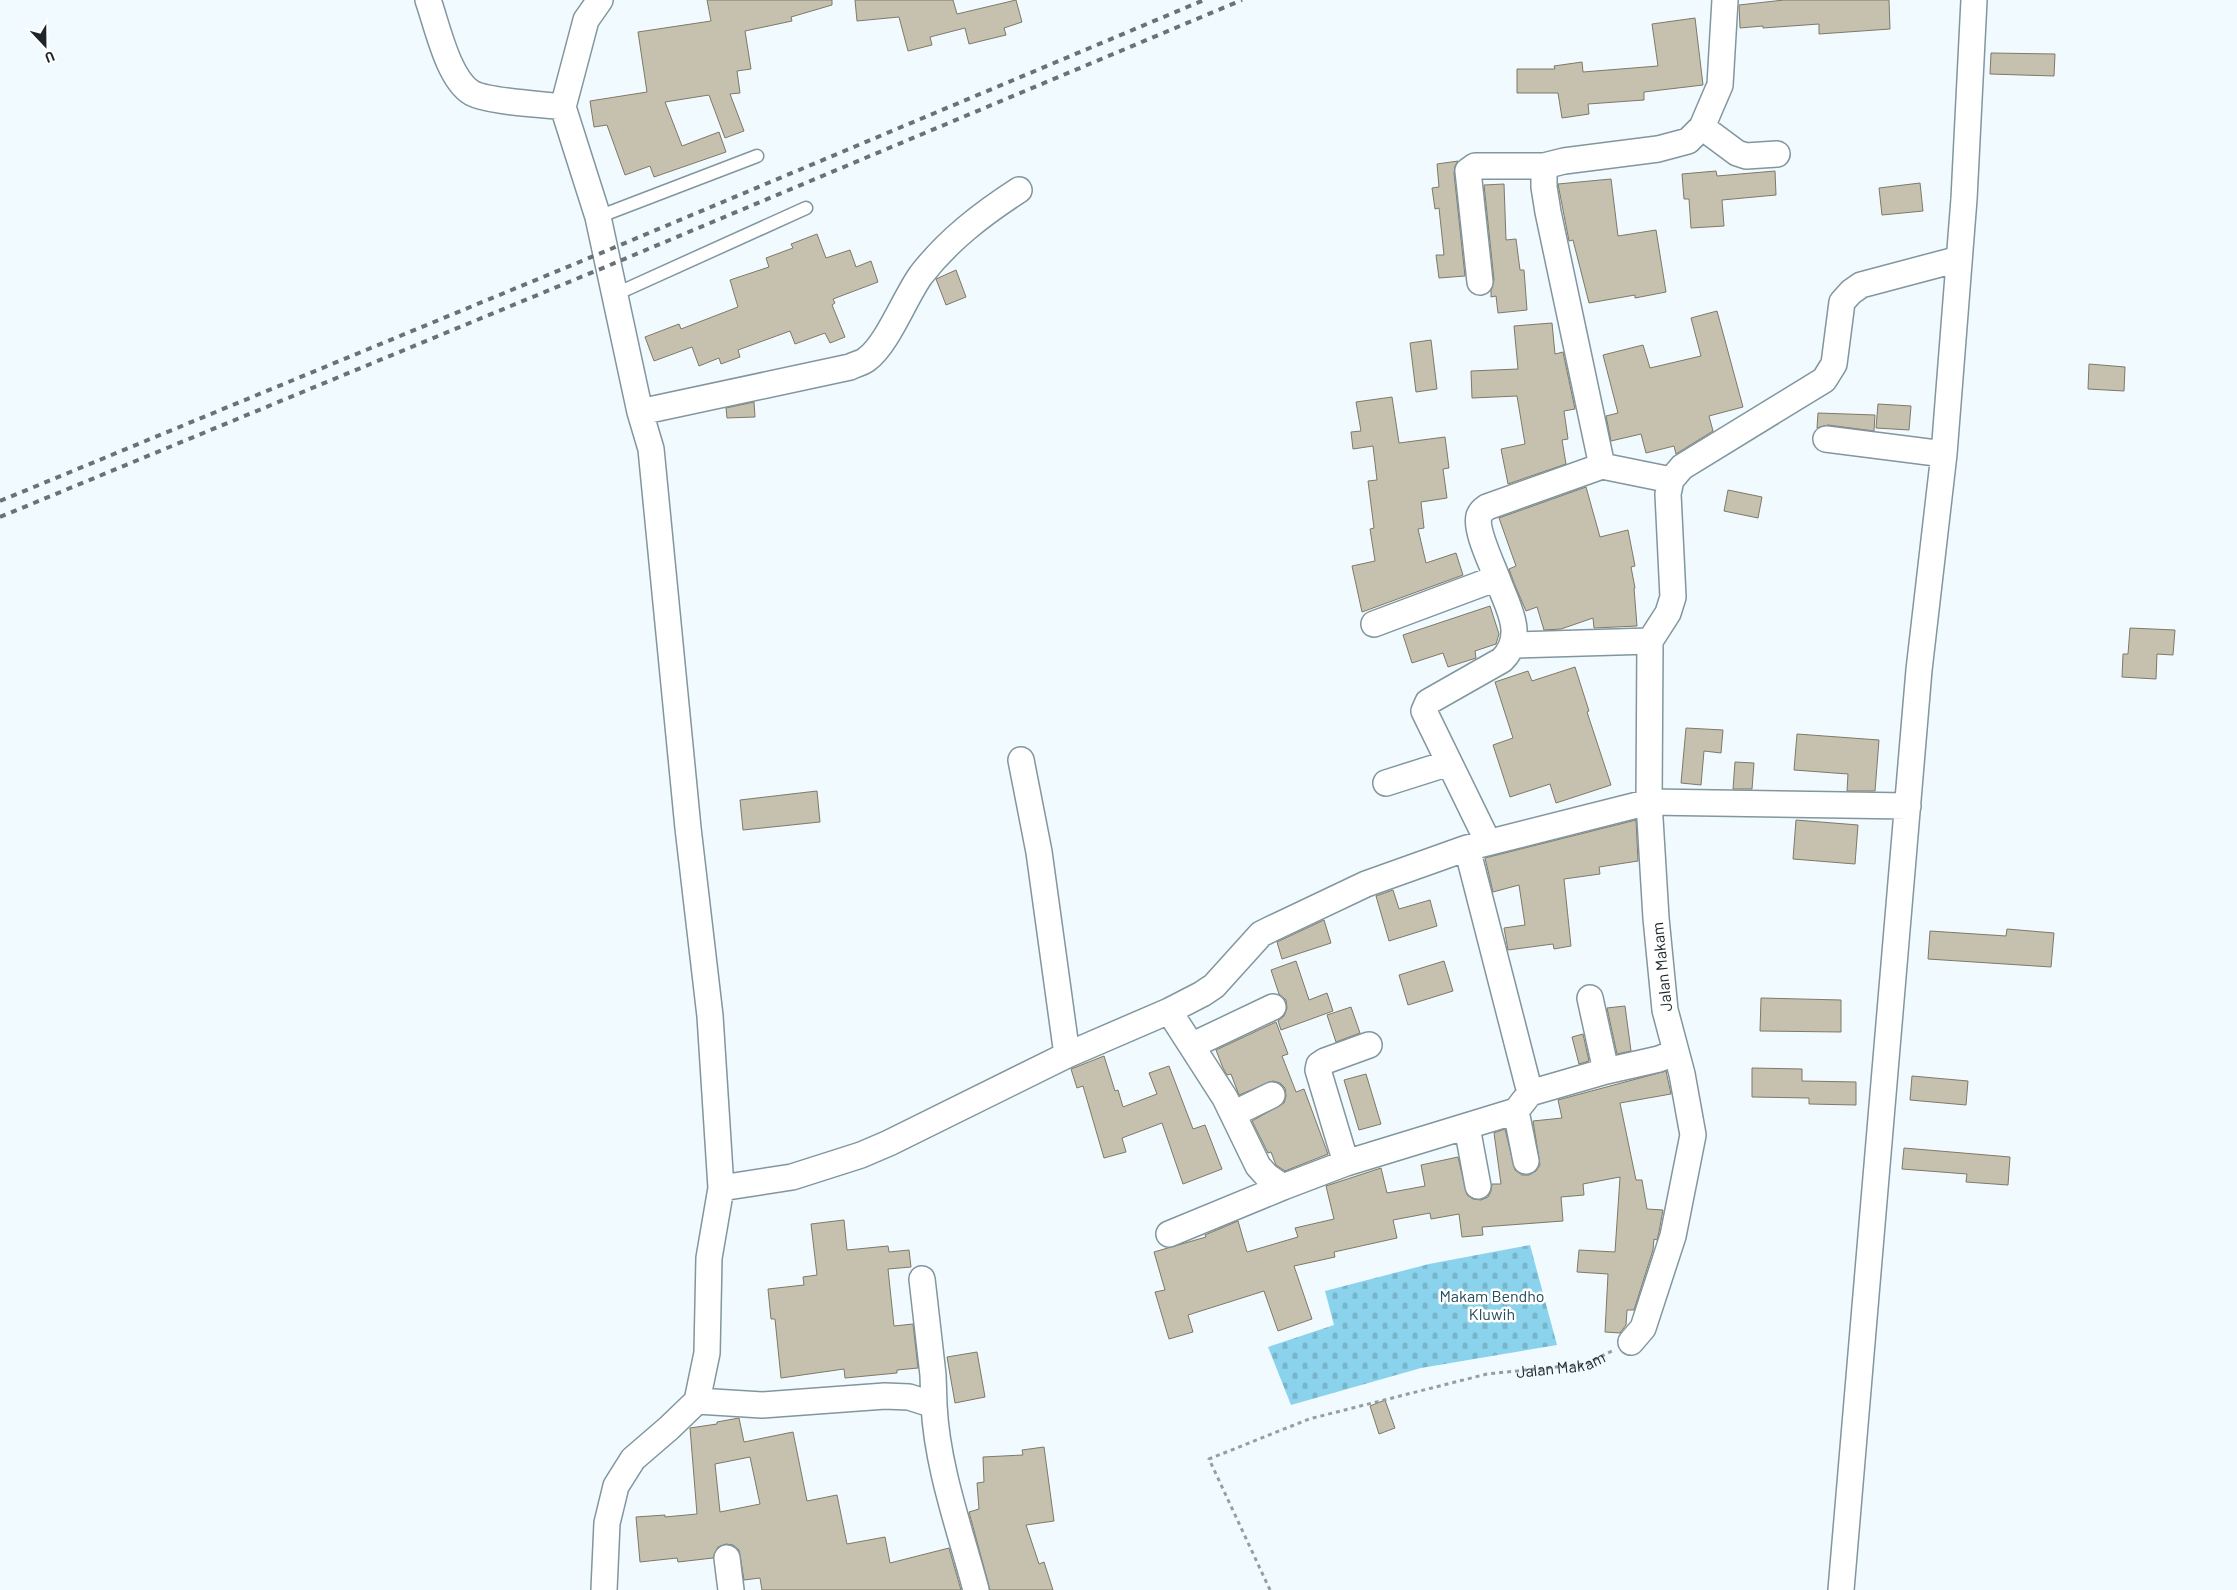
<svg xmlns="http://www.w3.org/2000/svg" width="2237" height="1590" font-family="Barlow,sans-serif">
<defs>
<pattern id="cemetery-stones" width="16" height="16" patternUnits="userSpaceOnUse" patternTransform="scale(1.25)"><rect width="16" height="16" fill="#8bd3ed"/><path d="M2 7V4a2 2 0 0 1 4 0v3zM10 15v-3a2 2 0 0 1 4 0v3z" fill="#77b5cb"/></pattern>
</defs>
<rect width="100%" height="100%" fill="#f1fafe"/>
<path fill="url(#cemetery-stones)" d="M1530,1245l27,100 -136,23 -130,37 -23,-58 66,-22 -9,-34 104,-27z"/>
<path fill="#c6c0ae" stroke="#7e7968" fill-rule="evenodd" d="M707,0h125v5l-41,12 1,4 -47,10 6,38 -14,2 3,22 -10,1 14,37 -19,7 -16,-43 -44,7 17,44 37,-14 7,20 -72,25 -4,-11 -25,9 -18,-50 -13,2 -4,-26 57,-9 -9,-60 73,-11z
M855,0h98l4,14 59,-14 6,22 -18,6 2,7 -37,9 -4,-16 -35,9 2,8 -24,6 -9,-34 -42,4z
M1784,0h105l1,29 -71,5v-10l-56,4v-2l-23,2 -1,-23z
M1695,18l8,67 -59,7v8l-56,4 1,10 -27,4 -4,-25h-41v-24h38l-1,-3 28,-4 1,10 75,-6 -6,-42z
M1991,53l64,1 -1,22 -64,-2z
M1458,161l-3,5 -1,7 11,103 -26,2 -3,-23h8l-5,-47 -4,1 -3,-21 7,-1 -2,-23z
M1716,171l1,5 58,-5 1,24 -54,5 2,26 -33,2 -2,-29h-5l-2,-25z
M1611,179l7,57 38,-6 10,62 -31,6v-3l-46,8 -16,-63 -4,1 -11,-57z
M1920,183l3,28 -41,4 -3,-27z
M1504,184l2,56 10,-1 4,31h4l3,40 -29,3 -2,-17 -5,1v-6l3,-11 -10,-95z
M817,234l9,24 24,-8 6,17 15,-6 7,21 -45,17 2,4 -3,2 13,32 -15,6 -5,-10 -30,11 -5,-13 -52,19 2,7 -19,7 -2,-6 -20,8 -7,-19 -38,14 -9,-24 34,-13 2,5 57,-22 -8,-27 39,-13 -3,-9 27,-10 -2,-4z
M956,270l10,27 -20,8 -10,-26z
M1717,311l26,96 -34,9 4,15 -37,23 -2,-8 -28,7 -5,-19 -30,7 -5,-25 12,-3 -15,-58 40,-10 7,23 51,-12 -10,-38z
M1552,323l3,31 8,-2 12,57 -11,2 4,28 -6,1 4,24 -58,20 -7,-35 24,-5 -8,-48 -45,2 -1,-27 47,-2 -4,-43z
M1431,340l6,49 -21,3 -6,-49z
M2089,364l36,3 -1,24 -36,-2z
M1392,397l7,46 46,-6 4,31 -6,1 4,29 -26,4 3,26 -6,1 8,34 30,-10 7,22 -101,37 -10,-46 23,-5 -5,-32 4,-1 -6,-47 9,-1 -4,-34 -20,3 -2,-17 10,-1 -5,-29z
M754,402l1,15 -28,1 -1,-10z
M1878,404l33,2 -2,24 -33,-2z
M1818,413l57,2 -1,16 -46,-6 -11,3z
M1586,487l14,50 28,-7 7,36 -4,1 4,21h-1l3,38 -43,2 -1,-10 -32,11 -17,1 -7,-23 -11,4 -12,-28 -5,-14 7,-3 -17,-48z
M1728,490l34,7 -4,21 -34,-7z
M1490,606l9,28 -3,10 -21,7 1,7 -28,9 -5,-14 -31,10 -9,-28z
M2130,628l45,2 -2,25 -16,-1 -1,25 -34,-2 1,-23h5z
M1575,667l14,44 -2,1 24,73 -55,18 -6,-19 -40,13 -17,-52 20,-7 -18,-56 33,-11 4,10z
M1686,728l37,2 -2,23 -17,-2 -3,34 -20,-2z
M1797,734l82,6 -4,51h-28l1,-17 -54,-4z
M1735,762l19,1 -2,26h-19z
M817,791l3,31 -77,8 -3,-30z
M1636,820l2,41 -39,6 1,7 -36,5 7,67 -17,3 -1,-5 -45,6 -4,-22 21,-3 -6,-40 -26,7 -8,-34z
M1796,820l62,5 -3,39 -62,-5z
M1393,890l6,19 31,-9 7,26 -48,15 -13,-45z
M1324,920l7,23 -49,16 -5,-17z
M2007,929l47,4 -3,34 -123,-8 2,-28 76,5z
M1296,961l13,39 18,-7 6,18 -52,19 -3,-9 6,-5 3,-8 -1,-8 -7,-6 -8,-24z
M1444,961l9,30 -45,14 -9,-30z
M1761,998l80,2v32l-81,-1z
M1625,1006l6,45 -14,3 -10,-46z
M1351,1007l9,26 -24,9 -9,-27z
M1276,1022l12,32 -6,2 14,36 8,-3 24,65 -43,17 -9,-6 -5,-13 -3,1 -16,-32 32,-18 2,-7 -1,-8 -5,-5 -7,-2 -34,14 -8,-21 -4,1 -4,-7 -7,-18z
M1583,1034l6,27 -10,3 -7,-27z
M1104,1056l11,35 3,-1 5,17 34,-13 -8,-21 20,-7 24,63 12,-4 17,44 -39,15 -21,-61 -40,15 4,14 -22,6 -21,-72 -6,2 -6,-19z
M1752,1068l50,1v12l54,1v23l-47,-1v-6l-57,-1z
M1666,1071l5,23 -51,9 16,77h6l5,29 16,1 -4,22 -2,8 -3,-1 -1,11 -19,60h-7l-1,15 -6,8 -15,-1 3,-58 -31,-2 2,-22 36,2 5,-75 -37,7 1,11 -23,2 2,24 -81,6 1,8 -21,2 -3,-23 -28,5 -1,-6 -37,7 4,18 -63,14 1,5 -41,9 18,53 -34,12 -14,-40 -76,24 5,17 -24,7 -14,-47 10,-2 -11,-38 52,-15 -1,-2 33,-14 9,31 51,-15 -3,-9 39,-9 -8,-33 55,-18 6,25 38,-7 -4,-21 37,-8 9,38 6,4 8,1 7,-3 3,-6 1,-7h9l-7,-51 11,-4 10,41 7,5h7l7,-4 4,-6 -7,-44 29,-3 -4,-18z
M1366,1074l15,50 -22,6 -15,-50z
M1912,1076l56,5 -2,24 -56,-5z
M1904,1148l106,9 -2,28 -42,-3 1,-8 -65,-5z
M844,1220l3,30 41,-4 1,6 20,-2 2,17 -23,2 6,57 19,-2 5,44 -21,2v3l-52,5 -1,-9 -63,9 -6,-59h-4l-3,-30 36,-4 -1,-8 14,-2 -6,-51z
M977,1352l8,45 -30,6 -8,-46z
M1385,1400l10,28 -16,6 -9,-28z
M739,1418l5,24 49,-10 14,69 30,-6 10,49 38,-7 5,26 59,-15 12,42h-199l-2,-12 -16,2 -5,-30 -6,-5 -7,-1 -8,3 -5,11 -35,4 -1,-4 -37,4 -4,-45 29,-2v2l32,-3 -7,-86 27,-4v-2zM750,1457l10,47 -40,8 -5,-48z
M1044,1447l10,74 -28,4 13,39 5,-2 9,28h-63l-21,-78 10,-3 -2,-26 7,-1 -1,-25 40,-2 -1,-5z"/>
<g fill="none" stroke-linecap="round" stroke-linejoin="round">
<defs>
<path id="service" d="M598,217l159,-61
M616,294l190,-86"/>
<path id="minor" d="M428,0c9,25 20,79 44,93 17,9 69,11 91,14l35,110 42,195 11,37 37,379 22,188 11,172 -12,70 -2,95 -10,48 -28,27 -36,31 -17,27 -9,37 -3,67
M563,107l23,-87 14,-20
M1702,127l35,26 9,3 31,-2
M1480,282l-12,-111 7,-5h69
M640,412l210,-45c5,-3 13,-4 17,-8 20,-14 38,-62 54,-84 27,-35 61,-61 98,-85
M1826,439l118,15
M1602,466l69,14 11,-13 142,-87 10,-16 8,-62 9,-10 10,-7 98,-26
M1374,624l123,-46c-5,-14 -22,-48 -18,-62 1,-3 5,-7 8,-9l115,-41 -54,-254 -4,-25v-21l20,-5 94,-12 30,-8 14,-14 18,-42 5,-85
M1513,645l137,-4
M1021,760l18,92 28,203
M1386,783l63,-20
M1488,842l-64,-131 4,-9 74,-42c25,-25 5,-54 -5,-82
M1590,998l16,73
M1169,1011l56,87 33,68 9,10 16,11 63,-24 170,-52 14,-18 -63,-245
M1193,1045l80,-38
M1530,1093l76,-22 53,-12 17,-7
M1516,1111l10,50
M1233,1114l39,-19
M1467,1127l11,59
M1346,1163l-28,-93 1,-5 6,-4 44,-16
M721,1188l71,-11 69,-22 28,-12 178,-88 102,-44 33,-17 12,-8 47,-52 10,-5 95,-45 101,-36 182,-46 259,4
M1169,1234l114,-47
M922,1279l11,96 1,30
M1631,1342l12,-14 30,-92 20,-101 -11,-61 -17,-64 -9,-92 -7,-116 1,-161 18,-28 5,-16 -5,-103 3,-14
M697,1401l65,4 123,-9 24,1 25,8c3,62 26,125 42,185
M727,1558l4,32
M1841,1590l78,-920 25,-216 20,-255 10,-199"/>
</defs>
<use href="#service" stroke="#81969e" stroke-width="15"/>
<use href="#minor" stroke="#81969e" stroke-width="28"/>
<path stroke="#959ea1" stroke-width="3" stroke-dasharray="4 4" stroke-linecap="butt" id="s1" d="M1270,1590l-61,-131 100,-40 178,-45 98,-10 27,-13"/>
<use href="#service" stroke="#fff" stroke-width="12"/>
<use href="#minor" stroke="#fff" stroke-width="25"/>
<path stroke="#697275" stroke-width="4" stroke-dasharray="6 6" stroke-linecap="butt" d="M0,501l606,-250 598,-251
M0,517l610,-252 632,-265"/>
</g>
<g text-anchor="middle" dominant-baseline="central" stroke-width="5" stroke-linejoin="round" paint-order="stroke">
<g font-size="16" fill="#1c2528" stroke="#fff">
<text transform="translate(1661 967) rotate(-96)">Jalan Makam</text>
<text stroke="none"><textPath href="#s1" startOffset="510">Jalan Makam</textPath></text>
</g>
<g font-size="16" fill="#224e5d" stroke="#fff">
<text x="1492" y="1295">Makam Bendho<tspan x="1492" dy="18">Kluwih</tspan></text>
</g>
</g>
<g transform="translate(45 45) rotate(158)" stroke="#ffffff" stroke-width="4" paint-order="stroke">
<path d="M0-4L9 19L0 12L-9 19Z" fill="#1c2528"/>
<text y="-8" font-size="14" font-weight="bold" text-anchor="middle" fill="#1c2528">U</text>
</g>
</svg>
